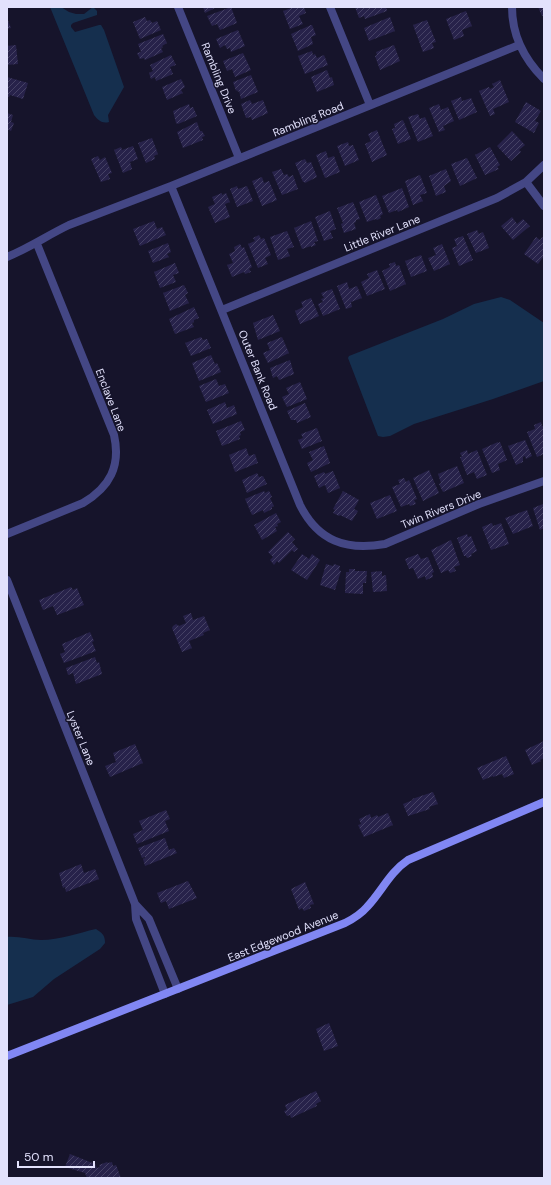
<svg xmlns="http://www.w3.org/2000/svg" width="551" height="1185" font-family="'DM Sans',sans-serif">
<defs>
<pattern id="building-hatch" width="6" height="6" patternUnits="userSpaceOnUse"><rect width="6" height="6" fill="#27224a"/><path d="M-1 1l2-2M0 6l6-6M5 7l2-2" fill="none" stroke="#464265"/></pattern>
</defs>
<rect width="100%" height="100%" fill="#16142b"/>
<path fill="#152f4e" d="M50,7h11l8,5 7,2h8l9,-7 4,4v4l-24,8 -2,2v2l4,5 24,-7h2l3,5 20,57 -16,28 1,7c-7,2 -11,-2 -15,-7z
M501,297l9,3 34,23v58l-51,18 -79,25 -24,12 -7,1 -5,-1 -30,-78 1,-2 94,-37 31,-15z
M96,929c6,4 9,6 9,14l-5,6 -46,30 -21,18 -26,8v-68c12,-1 23,3 34,3 19,0 37,-7 55,-11z"/>
<path fill="url(#building-hatch)" d="M203,7h14l-12,6z
M231,7l6,16 -17,7 -3,-6 -5,2 -5,-10z
M294,7h10l2,6 -7,3 4,8 -13,5 -7,-18z
M355,7h31l1,4 -22,8 -1,-3 -5,2z
M538,7h6v8l-2,1z
M466,11l6,15 -10,4 2,6 -10,4 -8,-21z
M145,17l2,4 3,-1 2,3 5,-2 4,9 -21,9 -7,-17z
M390,17l5,14 -26,10 -5,-13z
M7,18l4,10 -4,1z
M427,20l9,22 -4,1 2,5 -11,4 -10,-27z
M311,25h1l4,10 -5,2 2,7 -15,7 -7,-17z
M238,30l7,16 -14,6 -1,-4 -3,1 -2,-4 -5,3 -4,-9z
M163,34l4,9 -5,3 1,1 -2,1 2,4 -18,8 -1,-2 -4,1 -3,-6 4,-1 -3,-8z
M16,45l2,19 -11,1v-19z
M394,45l6,16 -20,9 -5,-14 2,-1 -1,-3z
M312,51l1,4 2,-1 2,4 7,-3 4,10 -23,9 -7,-18z
M243,53l8,17 -16,7 -3,-8 -5,2 -4,-10z
M171,55l5,10 -6,2 3,7 -17,7 -1,-4 -4,2 -2,-6 4,-2 -3,-6z
M327,70l3,8 2,-1 2,8 -17,7 -6,-15z
M251,75l7,17 -17,7 -2,-8 -1,1 -1,-2 -1,1 -3,-9z
M7,77l21,6 -5,16 -13,-4 -1,2h-2z
M181,79l4,8 -4,3 2,3 -16,7 -5,-13z
M500,80l9,22 -16,7 2,5 -5,2 -11,-25 10,-4 1,2 4,-2 -2,-3z
M461,97l1,4 9,-3 6,14 -18,8 -8,-19z
M250,100l2,4 11,-4 5,13 -16,7 -1,-3 -5,1 -5,-14z
M526,102l15,9 -6,10 4,2 -5,10 -19,-11z
M189,104l1,4 3,-1 4,9 -19,8 -2,-1 -3,-12z
M439,104l2,6 7,-3 6,14 -11,5 2,4 -6,2 -10,-24z
M7,113l6,2 -2,7 3,1 -3,8 -4,-2z
M418,114l2,5 5,-2 8,19 -15,6 -10,-25z
M403,120l8,19 -13,5 -6,-15 3,-1 -1,-4z
M197,122l3,9h2l3,5 -3,1 1,3 -20,8 -6,-16z
M377,130l10,25 -15,7 -7,-18 6,-3 -3,-7z
M512,131l13,14 -6,5 2,2 -10,9 -14,-15z
M152,138l6,16 -4,2 1,3 -9,4 -8,-20z
M348,142l1,4 4,-1 6,15 -14,6 -8,-20z
M133,146l5,13 -8,3 2,7 -9,4 -9,-23 7,-3 1,3z
M490,147l10,18 -3,2 2,2 -14,6 -10,-20z
M326,151l2,7 6,-2 6,16 -15,6 -9,-23z
M98,156l2,4 5,-3 7,16 -4,1 2,5 -9,3 -10,-23z
M467,158l10,20 -17,8 -9,-22z
M305,159l2,4 4,-1 6,15 -12,6 -1,-1h-1l-8,-19z
M281,169l3,6 3,-1 2,3 4,-2 5,14 -16,6 -10,-23z
M446,169l5,12 -7,5 2,6 -10,4 -7,-20z
M420,175l7,18 -7,2 3,6 -10,4 -8,-24z
M262,177l2,6 5,-2 8,19 -15,6 -10,-25z
M237,186l1,3 9,-3 6,15 -16,6 -7,-18z
M402,188l7,19 -11,5 -1,-2 -8,3 -7,-17z
M222,193v2l4,-2 4,9 -5,2 5,13 -15,6 -7,-16 7,-3 -3,-7z
M376,195l7,19 -3,2 1,2 -4,2 -1,-1 -9,3 -8,-20z
M353,202l7,17 -4,1v2l-2,1 2,6 -12,4 -3,-9 2,-1 -6,-15z
M330,211l6,18 -6,2 3,7 -9,3 -9,-24z
M512,217l5,7 6,-5 7,7 -17,14 -12,-14z
M154,221l3,8 5,-2 4,8 -26,11 -7,-17z
M311,221l7,20 -4,1 2,3 -5,2v-1l-9,3 -8,-21z
M477,230l2,4 4,-2 6,16 -13,5 -9,-19z
M287,231l7,16 -7,2 3,7 -12,4 -8,-23z
M259,235l2,4 3,-1 7,17 -6,3 3,6 -10,4 -10,-24 7,-3 -2,-3z
M463,236l10,24 -14,6 -7,-18 5,-2 -3,-7z
M536,237l4,3 2,-3 2,2v17l-6,8 -14,-10z
M168,243l3,9 -4,2 2,3 -16,6 -5,-12z
M240,244l2,4 2,-1 8,20 -3,2 2,3 -6,2 -1,-2 -12,5 -5,-12 6,-2 -4,-9 6,-3 -1,-4z
M442,244l8,20 -16,7 -6,-13 8,-3 -3,-7z
M421,255l6,16 -16,6 -6,-16z
M395,262l1,4 3,-1 7,19 -16,7 -8,-20 8,-4 -1,-3z
M175,263l4,10 -6,2 3,7 -16,6 -6,-16z
M377,270l8,19 -18,7 -6,-14 8,-4 -2,-4z
M347,282l2,7 8,-3 5,12 -11,4 1,5 -6,2 -9,-23z
M184,285l4,8 -3,2 4,8 -19,8 -7,-18z
M332,289l8,20 -17,7 -5,-12 5,-2 -2,-3 3,-1 -3,-5z
M311,298l8,18 -19,8 -5,-13 8,-4 -2,-5z
M194,307l5,11 -5,2v2l-2,1 2,4 -19,7 -6,-15z
M273,315l7,16 -22,9 -5,-17z
M201,337l2,3 4,-1 4,9 -20,8 -6,-13z
M282,337l7,16 -21,10 -5,-10 7,-3 -3,-7z
M211,355l4,9 2,-1 4,9 -22,9 -7,-18z
M290,360l4,14 -15,6 -2,-4 -4,2 -3,-10z
M216,379l3,7 6,-2 4,9 -23,9 -7,-16z
M300,382l7,17 -20,8 -5,-10 7,-3 -3,-6z
M225,402l2,6 7,-3 3,9 -24,10 -6,-14z
M305,403l6,14 -14,6 -1,-3h-5l-4,-9z
M241,421l4,9 -5,2 1,3 -2,1 1,3 -18,7 -6,-15z
M541,422l1,4h2v28l-7,3 -10,-25 8,-3 -1,-4z
M317,428l5,13 -20,8 -4,-9 5,-2 -2,-4z
M525,440l7,16 -6,3 -1,-3 -2,1v5l-7,3 -8,-19z
M498,442v1l2,-1 7,18 -9,4 2,6 -8,3 -10,-24z
M324,446l6,17 -19,9 -4,-9 6,-3 -4,-8z
M246,448l3,8 6,-2 3,9 -23,9 -6,-17z
M467,450l1,4 9,-4 10,25 -10,4 -3,-7 -7,3 -7,-18h2l-2,-4z
M457,466l7,17 -21,9 -4,-8 2,-1 -3,-9z
M429,470l10,23 -16,8 -10,-23z
M333,471l7,17 -12,5 -3,-8 -6,3 -5,-12 10,-4 1,2z
M257,473l2,4 4,-1 4,8 -20,9 -5,-13z
M404,478l2,4 3,-2 8,19 -3,1 2,4 -6,2 -1,-2 -8,3 -9,-20 8,-3 -2,-4z
M264,491l1,2 4,-2 3,6 -2,1 4,8 -2,1v2l-8,4 -1,-3 -11,5 -7,-16z
M343,491l16,9 -5,9 4,2 -6,10 -12,-6 -1,1 -6,-3 2,-3 -2,-1z
M390,495l7,16 -20,8 -7,-16z
M543,504l1,4v20l-4,2 -7,-22z
M527,510l6,16 -20,8 -8,-16z
M276,513l5,9 -4,2 1,2 -3,1 2,4 -15,9 -8,-15z
M492,523l1,3 8,-3 8,21 -18,6 -9,-23z
M288,532l7,7 -3,3 6,7 -4,3 -2,-2 -13,13 -2,-2 -3,4 -4,-5 3,-3 -5,-5z
M467,534l1,3 3,-1 6,15 -6,3 1,2 -5,2 -1,-2h-2l-7,-18z
M451,540l9,25 -6,2 2,4 -6,2 -2,-3 -7,3 -10,-23z
M302,554l7,5 3,-5 8,6 -13,20 -16,-10z
M418,554l3,5 7,-2 6,15 -2,1 1,4 -7,3 -1,-4 -7,3 -5,-11 -4,1 -4,-10z
M326,564l7,2 1,-2 6,2 -1,4 2,1 -6,19 -15,-5z
M349,569h6v2h12l-1,12h-3v11l-18,-1 1,-21h3z
M382,571v5l4,-1 1,16 -14,1 -2,-20z
M71,587l2,3 4,-2 7,17 -27,10 -4,-9 -10,4 -4,-10z
M191,613l2,7 11,-4 6,14 -7,3 1,2 -15,6 3,7 -10,4 -10,-24 1,-2 3,-2 3,2 7,-3 -3,-7z
M90,632l4,9 -2,1 4,9 -32,12 -4,-9 5,-2 -3,-8z
M95,657l2,6 2,-1 3,12 -26,10 -3,-11 -5,2 -2,-7z
M544,741v17l-4,2 1,1 -9,4 -7,-15z
M135,744l8,19 -33,14 -5,-11 11,-4 -3,-9z
M506,756l8,18 -10,4 -2,-4 -9,3v-1l-10,4 -6,-12z
M433,792l5,12 -9,3 1,2 -22,7 -5,-12 10,-4 -1,-1z
M166,810l4,9 -5,2 4,10 -32,13 -4,-10 10,-4 -4,-9z
M388,813l5,12 -29,12 -6,-12 3,-1 -2,-5 11,-5 1,4 6,-3 1,2z
M165,838l4,12 5,-2 3,5 -32,13 -2,-7 2,-1v-1l-3,1 -4,-10z
M81,864l3,9 11,-4 4,10 -33,13 -1,-5 -2,1 -4,-15z
M188,881l9,17 -28,11 -3,-8 -5,2 -4,-10z
M305,882l9,22 -4,1 1,3 -7,3 -2,-3 -3,2 -8,-21z
M329,1023l9,23 -14,5 -8,-22z
M316,1091l5,10 -5,3 1,2 -26,12 -1,-3 -3,1 -3,-5 3,-1 -2,-5z
M70,1154l25,10 2,4 3,-1 -1,-2 8,-3 1,1 4,-1 1,4 3,-1 5,13h-34l-2,-5 -20,-6z"/>
<g fill="none" stroke-linecap="round" stroke-linejoin="round">
<path stroke="#444785" stroke-width="8" d="M178,7l61,151
M330,7l40,98
M512,7c0,29 12,52 32,72
M526,182l18,24
M171,186l129,319c18,36 46,46 85,39l94,-40 65,-23
M7,257c22,-9 41,-22 62,-32l102,-39 348,-141
M222,310l275,-112 29,-16 18,-17
M7,534l76,-31c27,-16 38,-37 31,-68l-77,-191
M7,580l128,324 1,15 29,75
M135,904l14,15 29,70"/>
<path stroke="#8187f3" stroke-width="8" d="M7,1056l338,-133c8,-4 16,-9 22,-16 15,-16 23,-35 41,-47l136,-58"/>
</g>
<g text-anchor="middle" dominant-baseline="central" stroke-width="3" stroke-linejoin="round" paint-order="stroke">
<g font-size="11" fill="#e2e1fc" stroke="#16142b">
<text transform="translate(219 78) rotate(68)">Rambling Drive</text>
<text transform="translate(308 119) rotate(-22)">Rambling Road</text>
<text transform="translate(382 233) rotate(-22)">Little River Lane</text>
<text transform="translate(258 370) rotate(68)">Outer Bank Road</text>
<text transform="translate(111 400) rotate(69)">Enclave Lane</text>
<text transform="translate(441 509) rotate(-22)">Twin Rivers Drive</text>
<text transform="translate(81 738) rotate(68)">Lyster Lane</text>
<text transform="translate(283 936) rotate(-22)">East Edgewood Avenue</text>
</g>
</g>
<rect width="551" height="1185" fill="none" stroke="#e2e1fc" stroke-width="16"/>
<path d="M18 1161v6h76v-6" fill="none" stroke="#e2e1fc" stroke-width="2"/>
<text x="24" y="1161" font-size="12" fill="#e2e1fc" stroke="#16142b" stroke-width="3" paint-order="stroke">50 m</text>
</svg>
